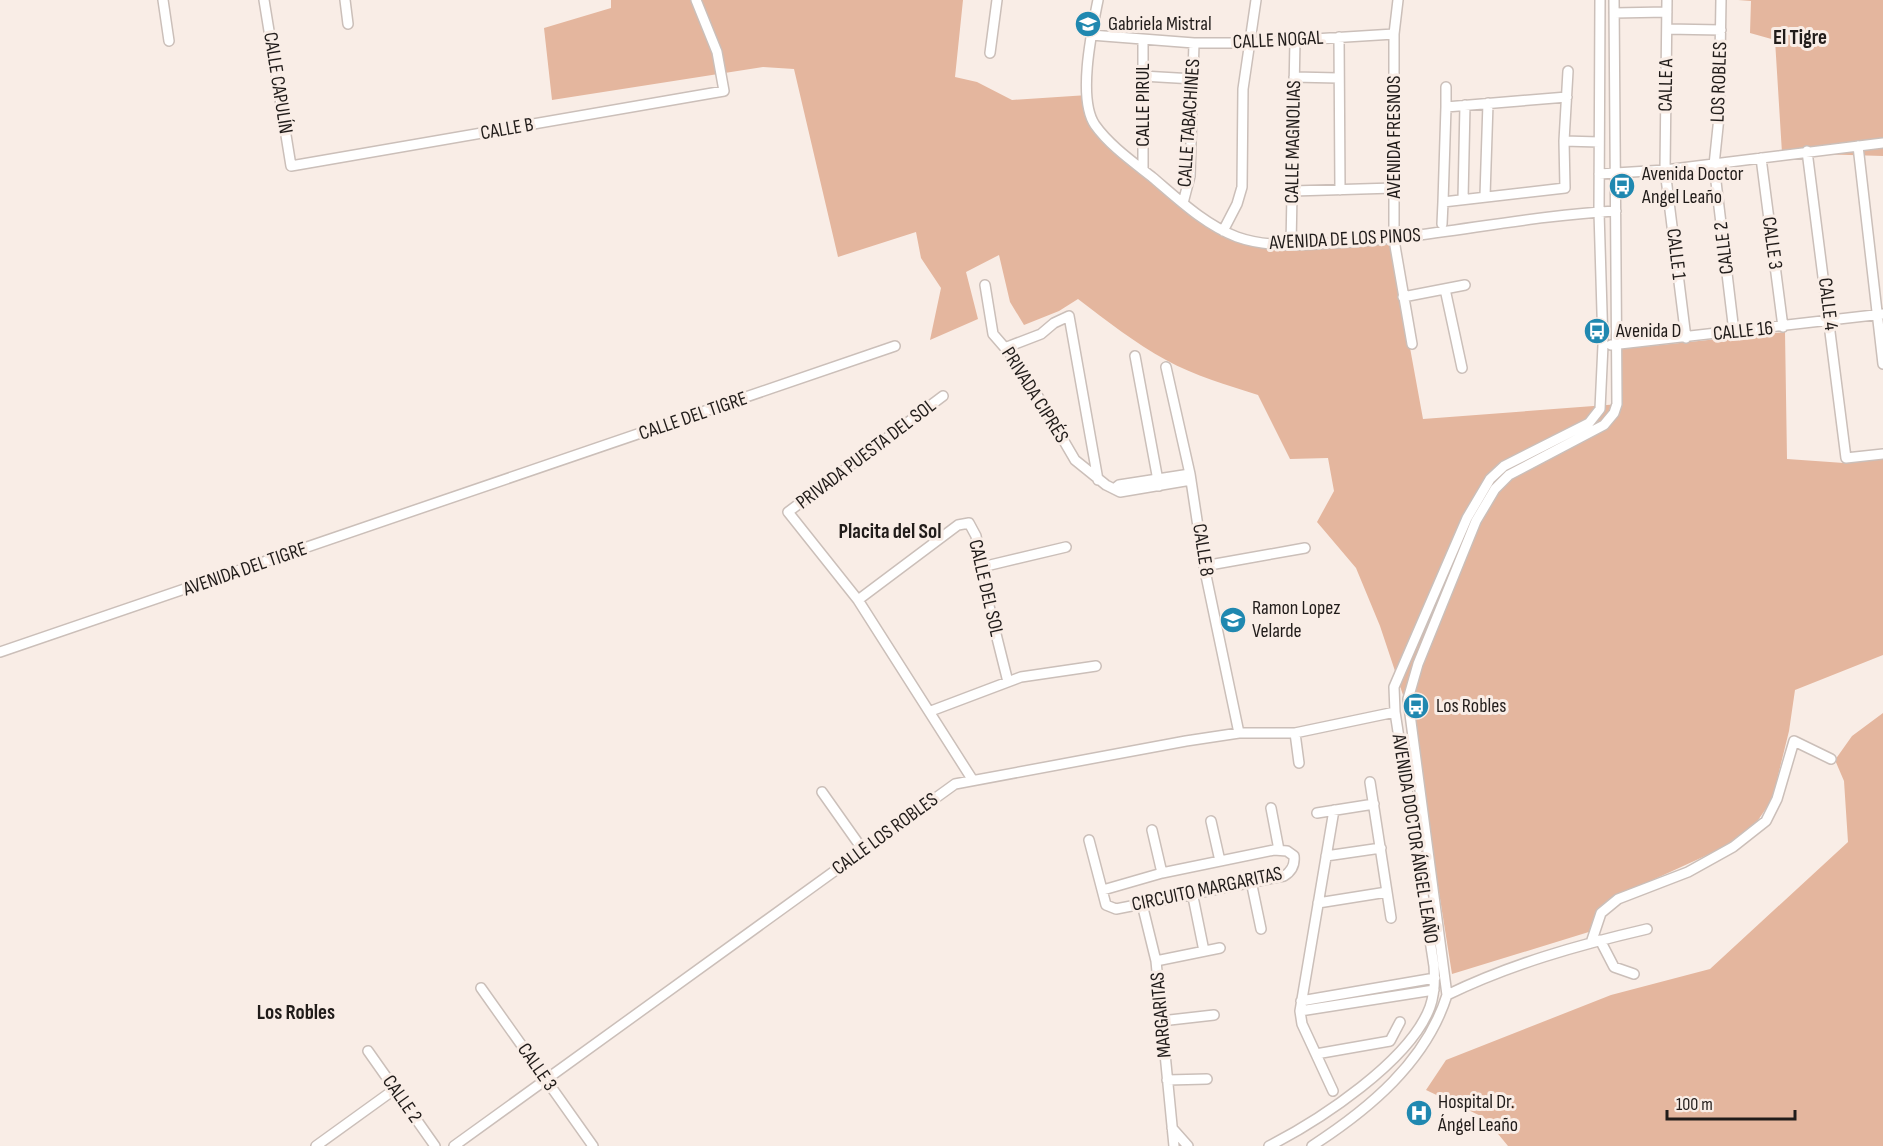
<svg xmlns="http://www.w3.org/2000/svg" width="1883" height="1146" font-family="'Sofia Sans Condensed',sans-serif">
<rect width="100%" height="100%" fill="#f9ede6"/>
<path fill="#e4b69e" d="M611,0h352l-8,77 22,5 35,18 76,-5 8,30 47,44 80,62 68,14 103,-5 8,64 21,115 197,-15 2,-55 163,-17 2,127 57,4 39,-5v197l-88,35 -6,41 -17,69 -16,23 -29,23 -116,53 -19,32 -140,43 -40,-252 -32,-96 -24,-58 -39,-46 17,-31 -6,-33 -38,1 -32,-64c-31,-10 -63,-19 -92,-35 -31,-17 -59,-39 -88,-61l-19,12 -35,14 -14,-23 -11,-47 -33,17 12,47 -48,21 11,-52 -20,-30 -5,-26 -78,25 -44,-188 -31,-2 -211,33 -8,-72 67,-20z
M1738,0h145v156l-101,-3 -7,-113 -25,-7 1,-32z
M1883,713v433h-375l-23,-28 -59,-28 20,-30 165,-65 99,-26 138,-127 -4,-61 -9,-21 17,-24z"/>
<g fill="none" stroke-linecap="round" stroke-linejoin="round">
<defs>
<path id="minor" d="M163,0l6,41
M264,0l27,166 433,-75 -7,-39 -21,-52
M345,0l3,24
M1098,0c-6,30 -21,99 -3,125 14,20 38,37 57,52 26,22 53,48 85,60 31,11 67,8 99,6 94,-5 186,-27 280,-32
M1398,0l-4,34v206l18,104
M1667,0l-2,170 21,168
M1721,0l-2,117 -5,48 20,167
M1614,13l53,-1
M1667,29l54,1
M1091,35l103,8h54l146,-9
M1339,37l1,153
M990,53l7,-53
M1568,71l-4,70 35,1
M1142,76l52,3
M1294,77l44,1
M1446,107v-20
M1564,141l1,47 -122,14 3,-95 121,-10
M1858,146l25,218
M1807,151l39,307 37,-4
M1761,158l22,169
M1143,169v-129
M1599,174l66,-4 218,-27
M1293,191l101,-3
M1485,196l3,-93
M1463,199l2,-94
M1183,203l7,-27 4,-133
M1442,224l1,-22
M1223,231l14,-27 5,-17 1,-98 13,-89
M1291,245l4,-205
M985,285l8,49 26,30 56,96 31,25 14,7 71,-12
M1445,289l17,79
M1403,297l62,-12
M1611,345l272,-31
M1007,347l34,-13 13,-11 15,-7 29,164
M1135,356l24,130
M1166,367l24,107 14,92 35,167
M943,396l-155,116 70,88 114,179
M1114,489l5,-4 71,-11
M1204,566l101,-18
M982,567l84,-20
M858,600l100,-75 11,-2 7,13 10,58 22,88
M0,652l895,-306
M931,711l90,-34 75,-11
M1295,733l4,30
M1370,782l21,136
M822,792l41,58
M1271,808l8,42
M1317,813l57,-9
M1211,821l9,40
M1152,830l10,43
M1089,840l17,65 10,4 168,-33c8,-5 11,-11 10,-20l-7,-5 -13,-1 -112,23 -59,17
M1326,856l55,-8
M1251,881l10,48
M1192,892l12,59
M1318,903l69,-11
M1142,904l14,57 18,185
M1600,940l14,27 20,7
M1591,943l10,-30 17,-14 70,-27 45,-25 33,-26 11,-22 17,-58 37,18
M1156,961l64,-13
M481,988l112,158
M1447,995c64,-31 131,-50 200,-66
M1301,1001l134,-23
M1300,1011l134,-21
M1161,1021l53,-6
M368,1051l67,95
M1316,1054l74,-13 10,-19
M1167,1080l40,-1
M1333,1091l-31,-67 -2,-13 34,-201
M1172,1128l16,18
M316,1146l79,-57
M454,1146l501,-362 231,-43 53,-8h56l100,-21
M1269,1146c51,-26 141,-85 161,-139 5,-14 5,-27 4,-41l-39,-254 -1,-25 73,-169 23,-39 14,-13 85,-43 11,-14 3,-64 -4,-133 1,-212
M1312,1146c57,-37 114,-84 135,-151l-39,-296 10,-35 58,-143 19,-32 14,-14 95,-50 10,-12 3,-9 -3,-404"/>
</defs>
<use href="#minor" stroke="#cbbfb9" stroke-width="12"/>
<use href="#minor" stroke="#fff" stroke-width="9"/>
</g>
<defs>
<symbol id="school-disc" viewBox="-11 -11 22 22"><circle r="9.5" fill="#2088b0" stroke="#f9ede6"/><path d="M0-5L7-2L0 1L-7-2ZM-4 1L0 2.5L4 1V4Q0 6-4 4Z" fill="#fff"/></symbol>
<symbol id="bus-disc" viewBox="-11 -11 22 22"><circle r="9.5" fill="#2088b0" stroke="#f9ede6"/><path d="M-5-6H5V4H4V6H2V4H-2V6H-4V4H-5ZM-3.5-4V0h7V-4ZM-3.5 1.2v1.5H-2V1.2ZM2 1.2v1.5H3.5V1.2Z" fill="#fff"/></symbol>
<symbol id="hospital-disc" viewBox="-11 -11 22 22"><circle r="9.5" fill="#2088b0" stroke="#f9ede6"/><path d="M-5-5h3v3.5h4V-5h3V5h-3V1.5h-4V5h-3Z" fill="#fff"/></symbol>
</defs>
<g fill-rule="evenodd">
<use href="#school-disc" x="1073" y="9" width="30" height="30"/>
<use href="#bus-disc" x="1607" y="171" width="30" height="30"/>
<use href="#bus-disc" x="1582" y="316" width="30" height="30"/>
<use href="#school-disc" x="1218" y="605" width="30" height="30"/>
<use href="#bus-disc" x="1401" y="691" width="30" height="30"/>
<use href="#hospital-disc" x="1404" y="1098" width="30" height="30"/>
</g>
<g text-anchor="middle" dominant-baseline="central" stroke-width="6" stroke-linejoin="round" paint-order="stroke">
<g font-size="20" fill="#211c1a" stroke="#f9ede6" text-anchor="start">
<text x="1108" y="24">Gabriela Mistral</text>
<text x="1642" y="174">Avenida Doctor<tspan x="1642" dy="23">Angel Leaño</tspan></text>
<text x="1616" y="331">Avenida D</text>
<text x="1252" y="608">Ramon Lopez<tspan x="1252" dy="23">Velarde</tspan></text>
<text x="1436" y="706">Los Robles</text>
<text x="1438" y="1102">Hospital Dr.<tspan x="1438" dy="23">Ángel Leaño</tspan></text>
</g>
<g font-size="20" fill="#211c1a" stroke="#f9ede6">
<text transform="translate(1278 40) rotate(-3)">CALLE NOGAL</text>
<text transform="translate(1719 82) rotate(-88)">LOS ROBLES</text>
<text transform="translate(278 83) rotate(81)">CALLE CAPULÍN</text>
<text transform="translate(1666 85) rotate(-89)">CALLE A</text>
<text transform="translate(1143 105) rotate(-90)">CALLE PIRUL</text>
<text transform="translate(1189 123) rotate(-86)">CALLE TABACHINES</text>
<text transform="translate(507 129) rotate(-10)">CALLE B</text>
<text transform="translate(1394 137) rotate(-90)">AVENIDA FRESNOS</text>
<text transform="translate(1293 142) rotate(-89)">CALLE MAGNOLIAS</text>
<text transform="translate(1345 239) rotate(-3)">AVENIDA DE LOS PINOS</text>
<text transform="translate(1772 243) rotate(82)">CALLE 3</text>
<text transform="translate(1724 248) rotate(-97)">CALLE 2</text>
<text transform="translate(1676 254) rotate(83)">CALLE 1</text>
<text transform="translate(1828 304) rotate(83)">CALLE 4</text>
<text transform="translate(1743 331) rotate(-6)">CALLE 16</text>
<text transform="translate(1035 395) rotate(58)">PRIVADA CIPRÉS</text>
<text transform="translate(693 416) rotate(-19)">CALLE DEL TIGRE</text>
<text transform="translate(866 454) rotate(-37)">PRIVADA PUESTA DEL SOL</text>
<text transform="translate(1203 550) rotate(81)">CALLE 8</text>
<text transform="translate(245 569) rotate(-19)">AVENIDA DEL TIGRE</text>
<text transform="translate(986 588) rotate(77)">CALLE DEL SOL</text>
<text transform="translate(885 834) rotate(-36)">CALLE LOS ROBLES</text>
<text transform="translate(1415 839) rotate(81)">AVENIDA DOCTOR ÁNGEL LEAÑO</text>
<text transform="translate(1207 889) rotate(-12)">CIRCUITO MARGARITAS</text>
<text transform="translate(1161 1015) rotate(-95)">MARGARITAS</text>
<text transform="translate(537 1067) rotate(55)">CALLE 3</text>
<text transform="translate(402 1099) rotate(55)">CALLE 2</text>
</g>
<g font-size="21" font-weight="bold" fill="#211c1a" stroke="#f9ede6">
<text x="1800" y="37">El Tigre</text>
<text x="890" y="531">Placita del Sol</text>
<text x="296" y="1012">Los Robles</text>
</g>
</g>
<path d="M1667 1110v9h128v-9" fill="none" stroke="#211c1a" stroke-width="3"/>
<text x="1676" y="1110" font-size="18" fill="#211c1a" stroke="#f9ede6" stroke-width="4.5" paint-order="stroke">100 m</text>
</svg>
